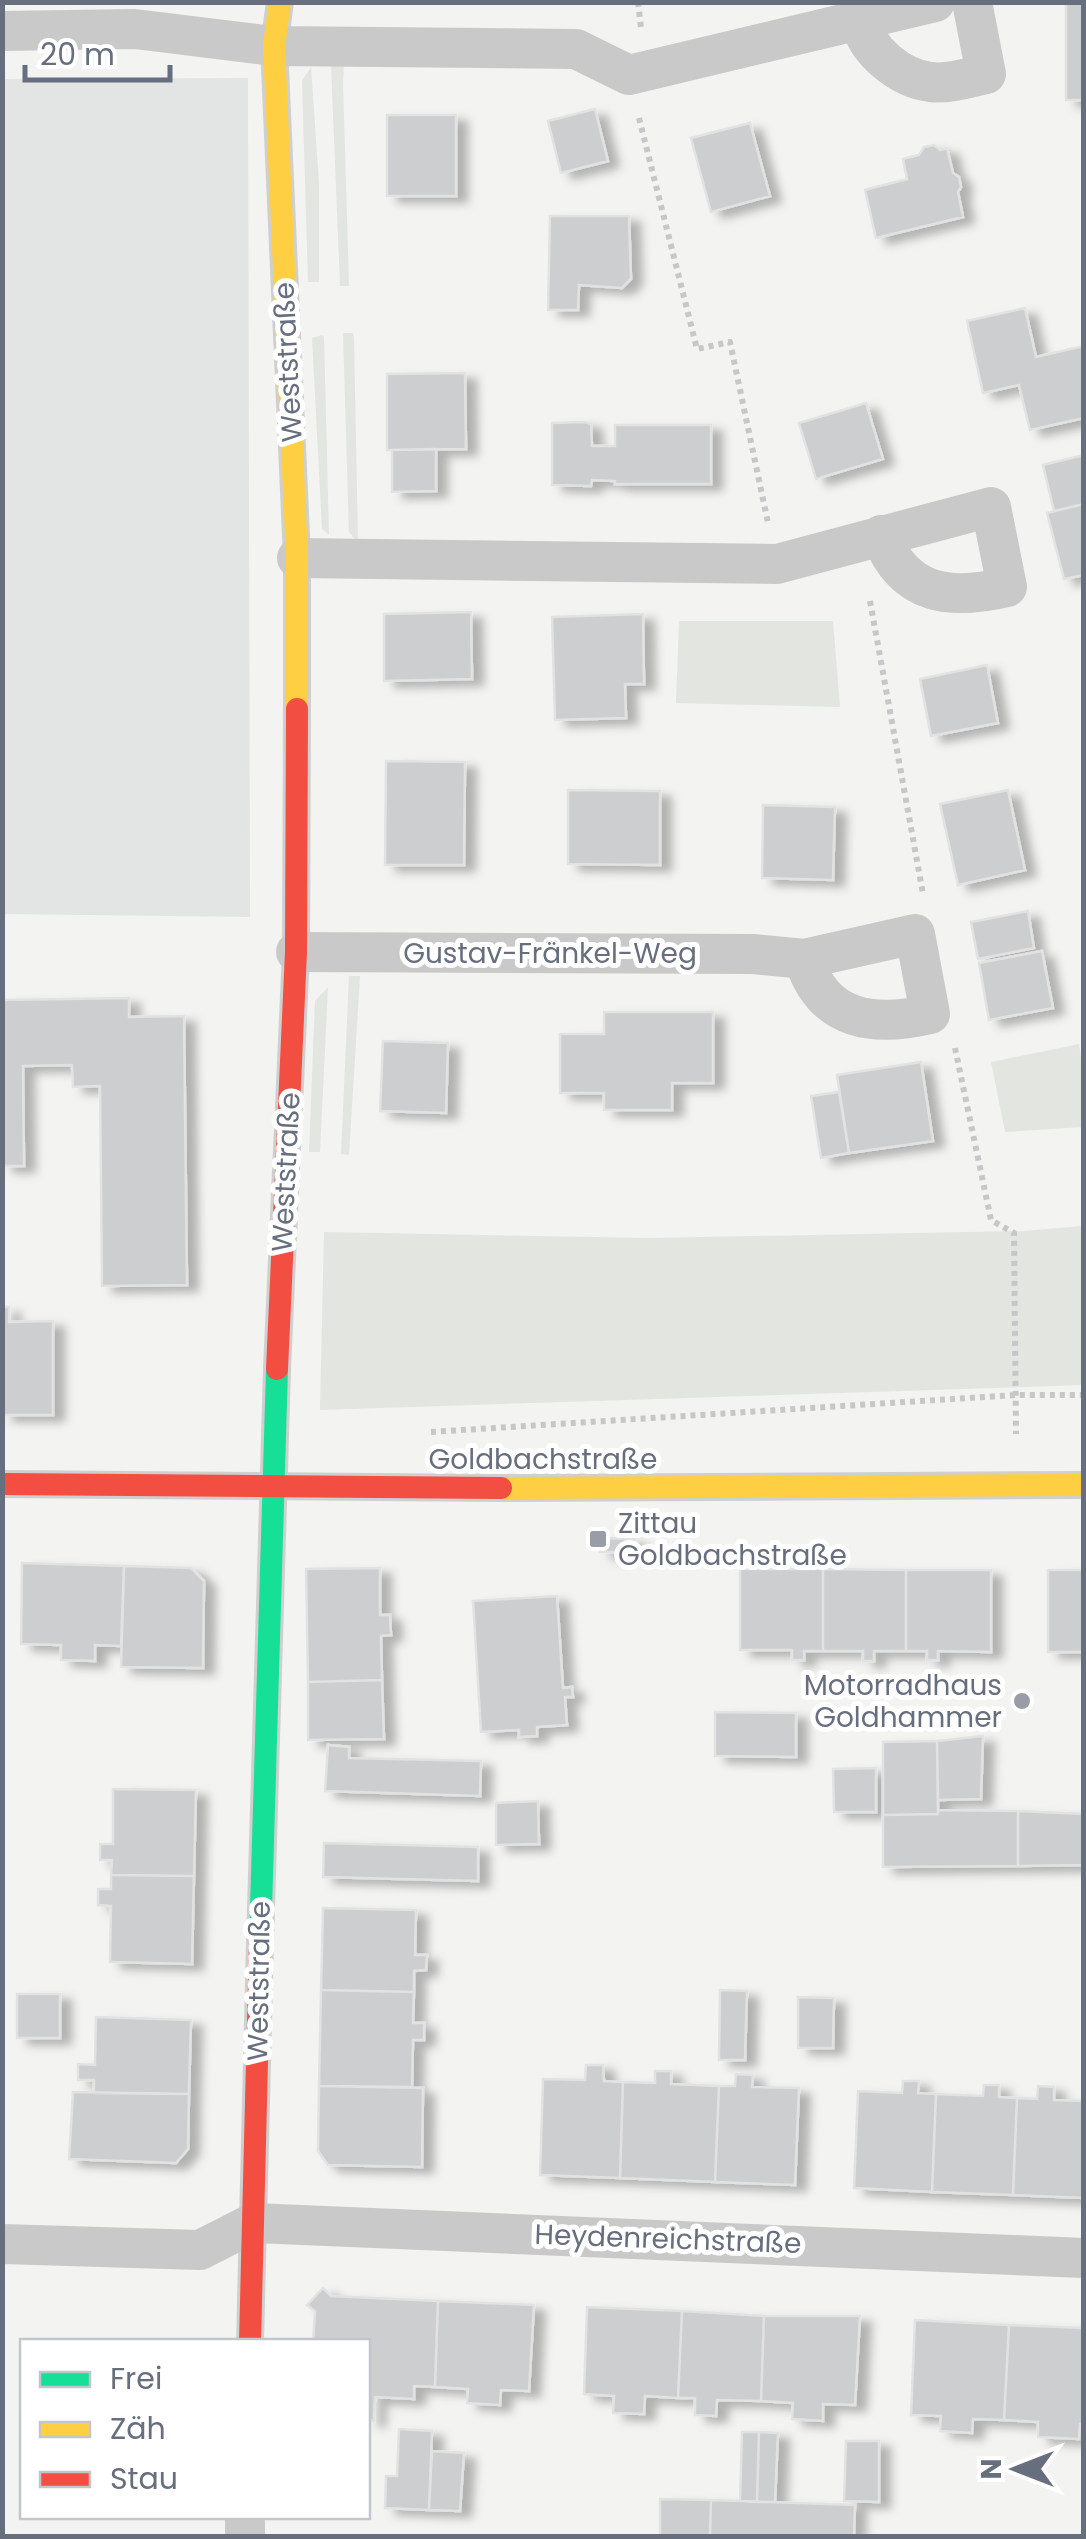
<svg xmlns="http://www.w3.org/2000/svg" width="1086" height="2539" font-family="Poppins,sans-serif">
<defs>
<filter id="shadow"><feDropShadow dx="11" dy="6" stdDeviation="5" flood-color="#0004"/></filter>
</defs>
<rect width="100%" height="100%" fill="#f3f3f2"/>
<path fill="#e3e4e4" d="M248,78l2,839 -247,-3v-835z"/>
<path fill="#e2e5e0" d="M344,63l-1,20 6,203h-9l-9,-222z
M311,67l8,116v99h-11l-6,-201z
M343,333h10l1,6 4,204 -9,-11z
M322,335l2,2 5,198 -7,-6 -10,-191z
M679,621h154l7,86 -164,-4z
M349,976h11l-11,179 -8,-1z
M328,987l-8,165h-11l6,-151z
M1079,1044l4,27v56l-78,5 -14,-70z
M1083,1226v159l-763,25 4,-178 325,6 374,-7z"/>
<path fill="#cdcecf" stroke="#e2e2e2" stroke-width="2.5" filter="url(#shadow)" d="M1066,2h18v98h-18z
M595,109l13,52 -47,12 -13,-52z
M387,115h69v81h-69z
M750,123l20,73 -59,16 -20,-74z
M934,145l6,5 7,-2 6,25 6,4 2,10 -3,5 5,25 -87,21 -11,-48 42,-11 -4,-20 16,-4 5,-8z
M550,216h79l2,63 -9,9 -43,-3 -1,25h-30z
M1025,308l11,49 48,-11v72l-54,12 -11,-45 -36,8 -16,-72z
M465,373l1,76 -79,1v-76z
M866,403l17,56 -67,20 -17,-56z
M585,422l6,2 1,22h23v-21h96v59h-96v-3l-23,-1 -1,6 -39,-1v-62z
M436,449v42l-44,1v-42z
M1084,455v49l-30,7 -11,-46z
M1084,504v71l-20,4 -17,-66z
M471,612l1,67 -88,2v-67z
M643,614l1,70h-19l1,34 -71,2 -3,-103z
M987,665l11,58 -67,13 -11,-57z
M386,761l79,1 -1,103h-79z
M568,790l92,1v74l-92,-1z
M1008,790l17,80 -67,15 -18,-81z
M763,805l72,2 -2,73 -71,-2z
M1028,911l6,37 -56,11 -7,-37z
M1042,951l11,57 -64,12 -10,-57z
M129,998v19l55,-1 3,269 -85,1 -2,-200 -27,1 -1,-22 -49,1 1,100h-22v-166z
M604,1012h109v71h-41v27h-68v-17h-44v-59h44z
M383,1041l65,2 -2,70 -66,-2z
M921,1062l12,79 -84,12 -12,-78z
M839,1092l10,61 -28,5 -10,-62z
M2,1307h7v15l44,-1v94h-51z
M601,1538l34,1v13h-35z
M22,1563l102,3 -3,80 -26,-1v16l-34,-1v-15l-40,-1z
M124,1566l67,2 13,13 -1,87 -82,-1z
M380,1568v47h10l1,20 -10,1 1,44 -74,2 -2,-113z
M740,1569h83v82h-19v9h-12v-10h-52z
M823,1569l83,1v81h-32v10h-11v-10h-40z
M906,1570h85v82l-53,-1v9h-11v-9h-21z
M1048,1570h36v82h-36z
M557,1596l6,92 9,-1 1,10h-8l2,28 -30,2v9l-18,1v-7l-38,2 -8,-131z
M382,1680l2,59 -76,1v-58z
M715,1712l81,1v44l-81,-1z
M983,1736l-2,63 -43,1 -1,-59z
M937,1741l1,73 -55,1v-73z
M328,1745l21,2v11l132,3 -1,35 -155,-5z
M876,1768v44h-42l-1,-43z
M113,1789l83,1 -2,86 -83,-1 1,-15h-12v-16h13z
M538,1801l1,43 -43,1v-42z
M938,1810l80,1v55l-135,1v-52l55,-1z
M1018,1811l66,3v51l-66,1z
M324,1843l154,4v34l-155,-4z
M111,1875l83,1 -2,88 -82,-2 1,-56 -13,-1v-16h13z
M323,1908l93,2 -1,45h12l-1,15 -12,1v21l-93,-2z
M321,1990l93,2 -1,31h11v17h-11l-1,47 -93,-1z
M720,1990l27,1 -2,69h-26z
M17,1994h43v44h-43z
M798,1997l36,1 -1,50h-35z
M96,2017l95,3 -2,74 -95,-1v-13h-16v-16l17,1z
M586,2065h17l1,16 19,1 -3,96 -80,-3 3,-96 42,1z
M655,2071h16v13l48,2 -4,96 -95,-4 3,-96 32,1z
M736,2074l17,1 -1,12 47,1 -4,97 -80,-3 4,-96h16z
M903,2081h16l-1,12 18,1 -4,98 -78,-4 4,-97 44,2z
M984,2085h15v12l18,1 -4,97 -81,-3 4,-98 47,2z
M319,2086l104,2 -1,79 -94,-2 -10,-14z
M1038,2086l16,1v13l30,1v97l-71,-3 4,-97 20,1z
M73,2092l116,2 -1,55 -12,14 -107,-4z
M323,2288l8,8 107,5 -3,86 -21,-1v13l-39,-2 -1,24 -6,-1v-78h-55l2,-31 -8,-6z
M438,2301l96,4 -5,86 -28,-1 -1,15 -33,-2 1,-14 -33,-2z
M587,2307l95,4 -4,87 -33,-2 -1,18 -31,-1 1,-17 -30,-2z
M682,2311l82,5 -3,85 -44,-1 -1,16 -21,-1v-17h-17z
M764,2316h96l-5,89 -32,-1v17l-31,-2 1,-16 -32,-2z
M915,2320l94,5 -5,95 -31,-1 -1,14 -32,-2 1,-15 -30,-1z
M1009,2325l75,3v96h-4l-1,15 -41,-2v-15l-34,-2z
M399,2429l33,2 -3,79 -44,-2 1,-32h11z
M742,2432h17l-2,70 -17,-1z
M759,2432l19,1 -3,69h-18z
M846,2441h33v61l-35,-1z
M432,2451l32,2 -4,58 -31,-1z
M660,2499l51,1 -1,36h-50z
M711,2500l144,5 -1,31h-144z"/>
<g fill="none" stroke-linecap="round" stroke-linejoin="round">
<defs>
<path id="fast" d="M260,1942l17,-573"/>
<path id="slow" d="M280,2l-6,44 23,512v151
M501,1488l583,-3"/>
<path id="jam" d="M277,1369l19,-417 1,-243
M2,1484l499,4
M250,2342l10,-400"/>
</defs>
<use href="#fast" stroke="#cfcfd0" stroke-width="28"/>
<use href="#slow" stroke="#cfcfd0" stroke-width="28"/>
<use href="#jam" stroke="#cfcfd0" stroke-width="28"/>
<path stroke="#c7c7c8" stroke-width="6" stroke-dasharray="5 5" stroke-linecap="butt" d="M638,2l3,26
M639,118l58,231 33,-7 38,181
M870,601l53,293
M955,1048l36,172 23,13 2,201
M431,1432l585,-37h68"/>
<path stroke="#c9c9ca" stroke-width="40" d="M860,22c8,30 40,56 70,60 19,2 38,-4 56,-8l-14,-72
M2,31l133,-2 139,17 302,3 53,26 306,-73
M297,558l480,6 214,-57 16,80c-55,13 -103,10 -126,-52
M296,952l457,2 51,5 111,-25 15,80c-55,13 -107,8 -126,-55
M2,2244l198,6 53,-27 831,35
M245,2536v-20"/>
<use href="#fast" stroke="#16e098" stroke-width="22"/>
<use href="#slow" stroke="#ffcf43" stroke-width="22"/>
<use href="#jam" stroke="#f24e42" stroke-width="22"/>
</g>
<g fill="#989da7" stroke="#fff" stroke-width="4">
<rect x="588" y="1529" width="20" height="20" rx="5"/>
<circle cx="1022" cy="1701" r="10"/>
</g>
<g text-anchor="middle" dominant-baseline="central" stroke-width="10" stroke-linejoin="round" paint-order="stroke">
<g font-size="28" fill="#676e7e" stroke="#fff">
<text transform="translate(288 362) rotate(-93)">Weststraße</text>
<text x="550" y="953">Gustav-Fränkel-Weg</text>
<text transform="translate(286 1172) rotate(-87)">Weststraße</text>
<text x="543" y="1459">Goldbachstraße</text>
<text transform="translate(259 1981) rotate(-89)">Weststraße</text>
<text transform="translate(668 2239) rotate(2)">Heydenreichstraße</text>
</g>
<g font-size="28" fill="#676e7e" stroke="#fff" text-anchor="start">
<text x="618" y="1523">Zittau<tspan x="618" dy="32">Goldbachstraße</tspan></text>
<text x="1002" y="1685" text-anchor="end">Motorradhaus<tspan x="1002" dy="32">Goldhammer</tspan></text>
</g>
</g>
<rect width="1086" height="2539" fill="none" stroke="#676e7e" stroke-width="10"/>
<rect x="20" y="2339" width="350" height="180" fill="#ffffff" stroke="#c2c5cb" stroke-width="2.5"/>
<rect x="40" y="2372" width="50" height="15" fill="#16e098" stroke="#c2c5cb" stroke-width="2.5"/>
<text x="110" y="2389" font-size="30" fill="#676e7e">Frei</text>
<rect x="40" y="2422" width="50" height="15" fill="#ffcf43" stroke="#c2c5cb" stroke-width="2.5"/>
<text x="110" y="2439" font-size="30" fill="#676e7e">Zäh</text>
<rect x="40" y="2472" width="50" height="15" fill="#f24e42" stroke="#c2c5cb" stroke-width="2.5"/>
<text x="110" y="2489" font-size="30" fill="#676e7e">Stau</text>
<g transform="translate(1016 2469) rotate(270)" stroke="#ffffff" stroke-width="8" paint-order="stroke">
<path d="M0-8L18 38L0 25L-18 38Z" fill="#676e7e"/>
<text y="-15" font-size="28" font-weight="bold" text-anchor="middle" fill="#676e7e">N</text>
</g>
<path d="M25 65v15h145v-15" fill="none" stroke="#676e7e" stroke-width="5"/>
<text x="40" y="65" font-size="30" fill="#676e7e" stroke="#ffffff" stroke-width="8" paint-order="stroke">20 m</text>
</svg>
